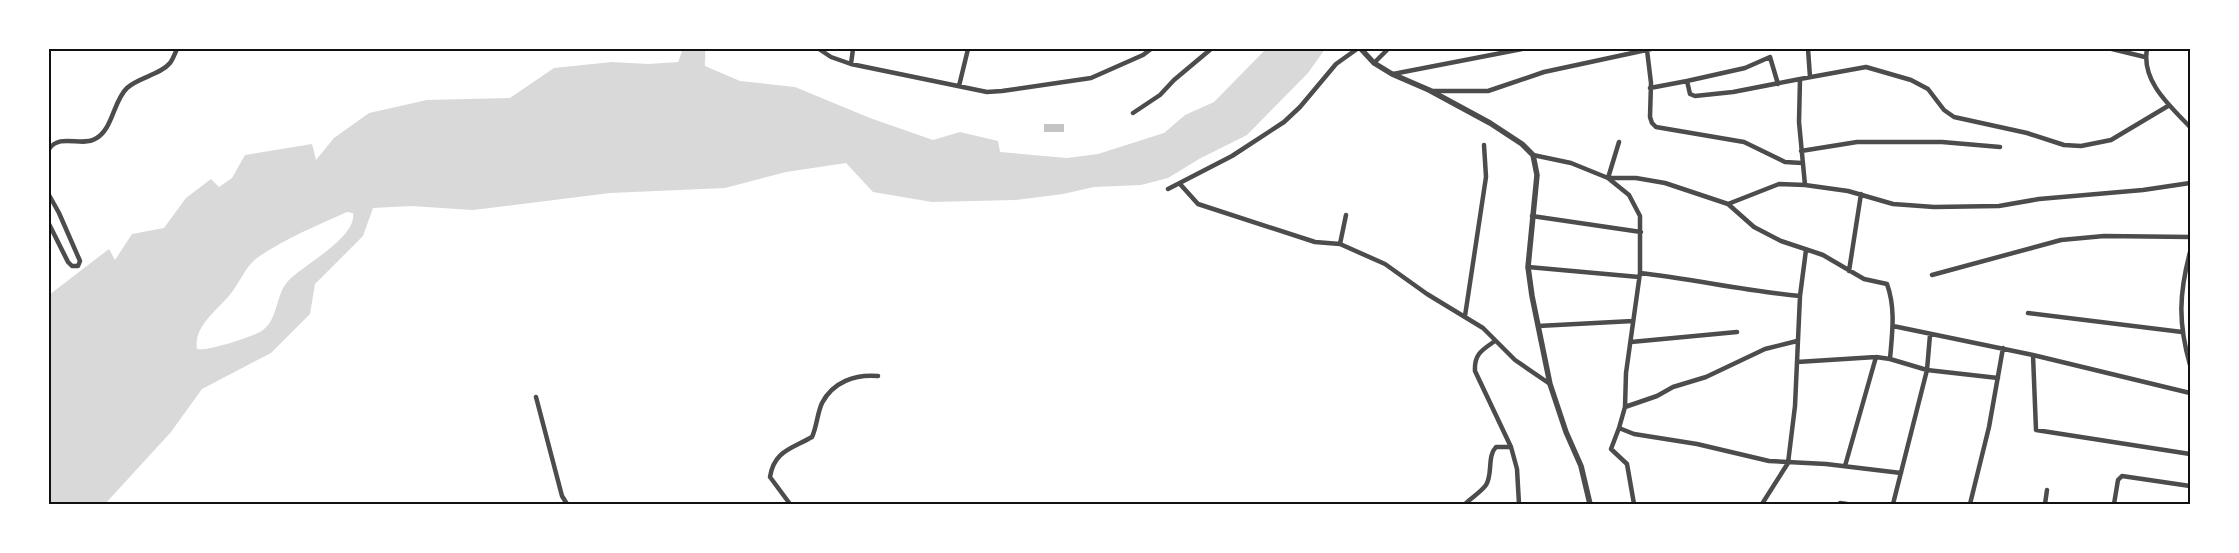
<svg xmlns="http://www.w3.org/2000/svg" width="2239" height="553" font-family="'Varela Round',sans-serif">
<rect width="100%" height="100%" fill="#fff"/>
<path fill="#d9d9d9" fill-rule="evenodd" d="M684,49h20l1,17 35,15 55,6 75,31 63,22 27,-8 38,9 2,11 67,6 31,-4 66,-21 21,-18 29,-13 52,-53h59l-17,24 -61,62 -48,24 -31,19 -27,7 -47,2 -31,7 -48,6 -83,2 -59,-10 -27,-29 -60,9 -61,16 -115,5 -137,17 -62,-4 -38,2 -10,28 -48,48 -5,30 -39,39 -69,36 -31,43 -66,72h-56v-209l60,-46 6,11 17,-26 32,-6 22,-30 25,-19 8,8 13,-9 13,-23 67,-11 4,16 18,-22 35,-25 58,-13 83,-2 44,-30 58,-6 36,2 31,-2zM347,212l6,1c4,24 -48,51 -64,67 -14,14 -10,38 -26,50 -7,6 -57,22 -66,19 -4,-23 22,-40 35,-57 8,-10 14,-26 25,-34 27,-19 59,-32 90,-46z"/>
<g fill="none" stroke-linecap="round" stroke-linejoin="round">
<path stroke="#d9d9d9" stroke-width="2.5" d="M704,49v11
M679,64l5,-15"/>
</g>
<path fill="#c4c4c4" d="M1044,124h20v8h-20z"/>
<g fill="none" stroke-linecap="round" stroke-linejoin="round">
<path stroke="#4c4c4c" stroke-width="4.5" d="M819,49l12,8 20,7 136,28 15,-1 89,-13 52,-23 8,-6
M1808,49l2,28
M2112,49l33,8
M2147,49c-6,32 23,57 43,78
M1647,50l4,33 -1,34 2,6 4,4 88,15 41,20 17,1
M1374,63l14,-14
M851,64l2,-15
M1393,74l129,-25
M1800,79l66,-12 45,13 17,9 16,21 10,7 73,16 37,12 17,1 30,-6 57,-34
M1687,81l58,-13 25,-11 8,27
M959,86l9,-37
M1650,88l37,-7 3,13 5,2 38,-4 67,-13 -1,43 6,63
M1431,91h57l56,-19 107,-23
M1133,113l27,-18 14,-15 37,-31
M1619,142l-11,36h28l29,5 63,21 26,23 27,14 42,14 41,24 23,5c9,25 5,50 3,75l-14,-2
M49,149c11,-16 32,-2 46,-10 18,-9 18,-38 32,-51 12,-11 33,-13 43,-25 3,-4 5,-10 7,-14
M1801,151l56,-9h85l58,5
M1533,155l38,8 37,15 21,17 11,21v57l-14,100 -1,34 -6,21 15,6 63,10 72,17 57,3 75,9
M1180,184l18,20 117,38 25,2 45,20 42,30 56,34 32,32 35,24
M1168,189l64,-33 52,-34 16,-15 36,-43 21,-15
M49,195l10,18 21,48 -2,5h-6l-4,-4 -19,-38
M1728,204l51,-20 26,1 43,6 45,13 41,3 65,-1 40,-7 104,-9 47,-7
M1532,216l109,16
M1340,244l6,-29
M2190,252c-11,42 -12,71 0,113
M1528,267l111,10
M1849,271l12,-77
M1640,273c53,6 106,18 160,23
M1932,275l129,-35 43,-4 86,1
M2028,313l154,19
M1465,316l21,-139 -2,-32
M1538,326l95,-5
M1893,326l140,29 157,38
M1631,342l106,-10
M2033,355l3,75 154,24
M1890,359l37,11 71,8
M1797,362l79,-5 -31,109
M536,397l26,99 5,8
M1625,407l32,-11 16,-9 33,-10 59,-28 32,-8
M1619,428l-8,21 16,15 7,40
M1511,447l6,22 2,35
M1840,503l7,1
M790,504l-20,-27c4,-26 21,-28 42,-40 5,-11 5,-23 10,-34 11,-21 33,-29 56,-27
M1465,504c6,-6 16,-12 21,-19 7,-11 1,-29 10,-38h15l-36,-76c-1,-17 7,-21 20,-30
M1762,504l26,-41 7,-57 5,-110 6,-46
M1893,504l34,-134 3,-35
M1970,504l19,-77 14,-79
M2045,504l2,-14
M2114,504l4,-24 4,-4 68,10"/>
<path stroke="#4c4c4c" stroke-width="5.5" d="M1361,49l13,14 18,11 37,16 61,33 32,21 11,11 4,20 -9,92 4,29 18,88 16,48 15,34 9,38"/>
</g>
<rect width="2239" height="553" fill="none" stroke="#ffffff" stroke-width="100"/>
<rect x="50" y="50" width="2139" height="453" fill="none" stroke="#111" stroke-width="2"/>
</svg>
